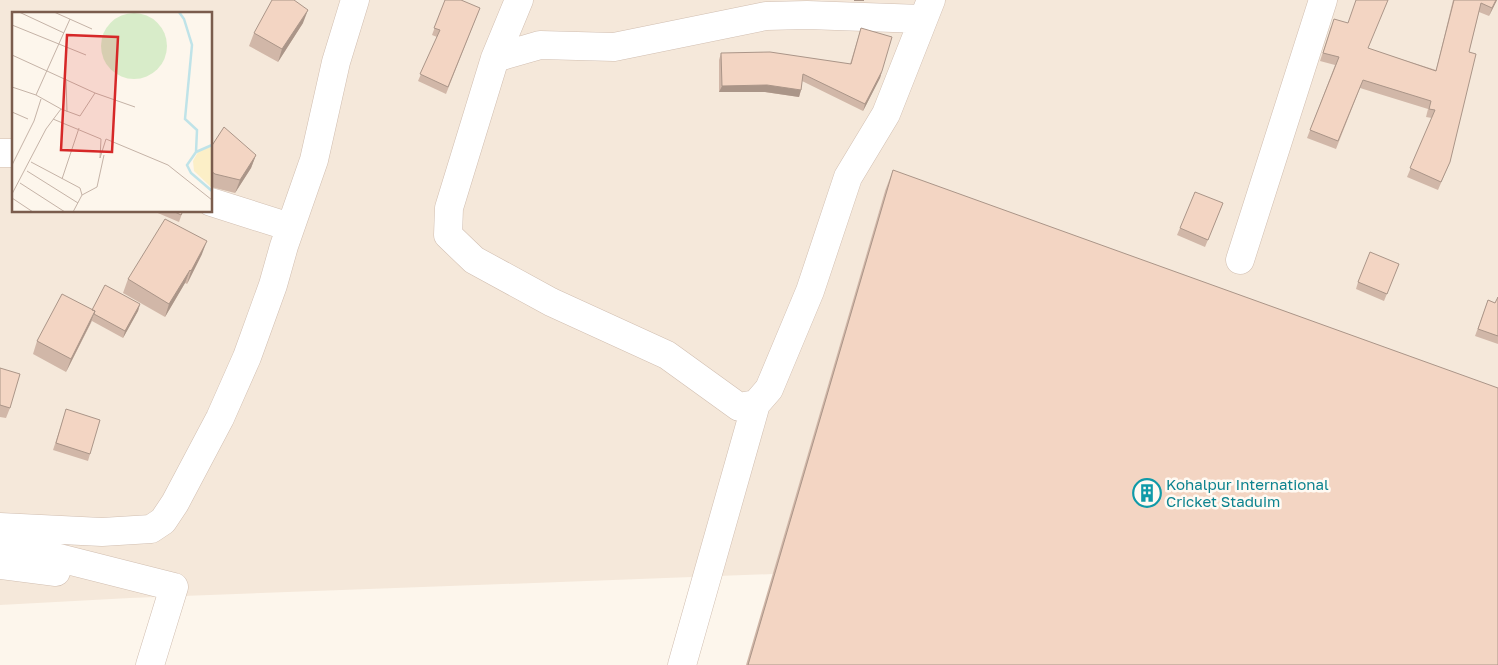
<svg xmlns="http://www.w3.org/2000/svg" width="1498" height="665" font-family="'Golos Text',sans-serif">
<rect width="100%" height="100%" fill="#fdf6ec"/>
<path fill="#f5e8da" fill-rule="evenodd" d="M0,0h1498v413l-613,-222 -112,383 -643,24 -130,7zM14,14h197v197h-197z"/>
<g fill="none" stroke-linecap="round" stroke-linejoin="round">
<defs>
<path id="minor" d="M519,0l-24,58 -46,150 -1,27 26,25 77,42 116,53 72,52 17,-3 13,-15 41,-98 38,-114 38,-63 45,-114
M495,58l45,-13 74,2 152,-31 41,-1 115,4
M0,153h14
M211,202l79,25
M1240,260l83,-260
M0,527l102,5 49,-3 12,-8 12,-18 45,-85 27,-61 26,-72 11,-39 30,-86 22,-98 19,-62
M0,543l174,44
M0,565l56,7
M150,665l24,-78
M682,665l74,-261"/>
</defs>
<use href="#minor" stroke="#d1beb0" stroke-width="29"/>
<use href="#minor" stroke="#fff" stroke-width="28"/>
</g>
<path fill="#d1b7a8" d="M445,0l35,8 -34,86 -28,-13 19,-44 -5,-2z
M1453,0h44l-8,16 -10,-4 -10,40 -19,110 -12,28 -31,-13 25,-59 -6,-1 2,-8 -68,-21 -24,61 -29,-11 28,-73 -15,-4 11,-34 17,-4 21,26 67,21z
M303,23l-25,39 -29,-16 5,-13z
M861,28l21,43 -2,7 -17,33 -61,-30 -1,9 -2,7 -34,-5h-46v-32l2,-7 129,11z
M211,147l45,8 -5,13 -16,25 -24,-6z
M893,170l605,495h-752l139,-474z
M1223,203l-18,44 -28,-12 3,-7z
M153,211h30l-4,11z
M202,254l-15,30 -2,-1 -20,34 -42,-24 5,-14z
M1399,264l-15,37 -28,-12 2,-7z
M1498,297v47l-23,-8 13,-36 7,3z
M140,304l-2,7 -15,27 -31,-17 -26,51 -33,-18 4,-13 55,-31z
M0,368l10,40 -4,10 -6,-1z
M64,416l26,38 -2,7 -35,-11z"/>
<path fill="#aa9588" d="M854,0h10v1h-10z
M1496,0h1l-8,16 3,-8z
M308,10l-5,13 -25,39 4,-13z
M882,71l-2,7 -17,33 2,-7z
M767,85l34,5 -2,7 -34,-5h-46l3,-6z
M256,155l-5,13 -16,25 5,-13z
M207,241l-5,13 -15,30 4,-13z
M190,270l-5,13 -20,34 4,-13z
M140,304l-2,7 -15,27 2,-7z
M95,311l-5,13 -24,48 5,-13z"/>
<path fill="#f3d5c3" stroke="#aa9588" d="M272,0h22l14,10 -26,39 -28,-16z
M445,0h16l19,8 -32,79 -28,-13 20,-44 -6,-2z
M1356,0h32l-20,48 68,23 18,-71h42l-4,8 -11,-5 -12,49 7,2 -26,108 -9,20 -31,-14 25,-58 -6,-1 2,-8 -68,-21 -25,61 -28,-11 29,-73 -16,-4 11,-34 14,4z
M861,28l31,9 -10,34 -17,33 -62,-30 -2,16 -34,-5 -45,1 -1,-33 49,-1 81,12z
M224,127l32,28 -16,25 -25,-6 -4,-3v-24z
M893,170l605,218v277h-750z
M1195,192l28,11 -15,37 -28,-12z
M173,211h10l-2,4z
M165,219l42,22 -16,30 -1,-1 -21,34 -41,-25z
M1370,252l29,12 -12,30 -29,-12z
M105,285l35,19 -15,27 -31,-17 1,-3 -3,-1z
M62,294l33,17 -24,48 -34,-18z
M1498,297v39l-20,-7 10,-29 7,3z
M0,368l20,6 -10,34 -10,-3z
M66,409l34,11 -10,34 -34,-11z"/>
<defs>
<symbol id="building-ring" viewBox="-11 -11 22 22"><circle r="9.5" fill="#fffaf3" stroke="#0f9aa8" stroke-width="1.5"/><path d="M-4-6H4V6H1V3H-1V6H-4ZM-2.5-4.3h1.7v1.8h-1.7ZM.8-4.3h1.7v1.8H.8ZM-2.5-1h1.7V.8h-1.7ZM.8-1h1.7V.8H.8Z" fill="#0f9aa8"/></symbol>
</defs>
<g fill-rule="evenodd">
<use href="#building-ring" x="1131" y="477" width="32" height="32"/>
</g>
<g text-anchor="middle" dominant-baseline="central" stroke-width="5" stroke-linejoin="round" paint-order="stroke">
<g font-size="15" fill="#0d838f" stroke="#fffaf3" text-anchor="start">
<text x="1166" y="484">Kohalpur International<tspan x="1166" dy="17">Cricket Staduim</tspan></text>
</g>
</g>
<g transform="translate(12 12)">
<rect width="200" height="200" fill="#fdf6ec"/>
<path d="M89 34a33 33 0 1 1 66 0a33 33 0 1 1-66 0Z" fill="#d8ecc9"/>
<path d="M200,134v42l-18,-17 -1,-10 5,-9z" fill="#fcefc7"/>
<path fill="none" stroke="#bfe3e8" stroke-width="2.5" d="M167,0l5,7 8,26 -7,74 12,11 -1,22 -9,13 4,8 21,18M184,140l16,-7"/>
<path fill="none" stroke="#c5b3a7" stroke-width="1" d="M7,0l45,21M42,0l38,17M0,13l74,30M0,43l83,38 -15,23 -19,-7M54,67l1,33M0,75l24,8 34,-76M83,81l40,14M0,100l16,7M41,107l48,20 -1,19 6,-19M94,127l62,26 44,35M19,150l49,26 2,7 -9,17M0,153l22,-44 7,-22M15,159l51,32M50,167l17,-51M8,171l45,29M0,182l34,-65 15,-20 -25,-14M70,183l15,-8 7,-32M0,186l21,14"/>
<path fill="#d62828" fill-opacity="0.15" stroke="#d62828" stroke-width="2.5" d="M55,23l51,2 -6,115 -51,-2z"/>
<rect width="200" height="200" fill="none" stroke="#7a5c4d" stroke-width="2.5"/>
</g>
</svg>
